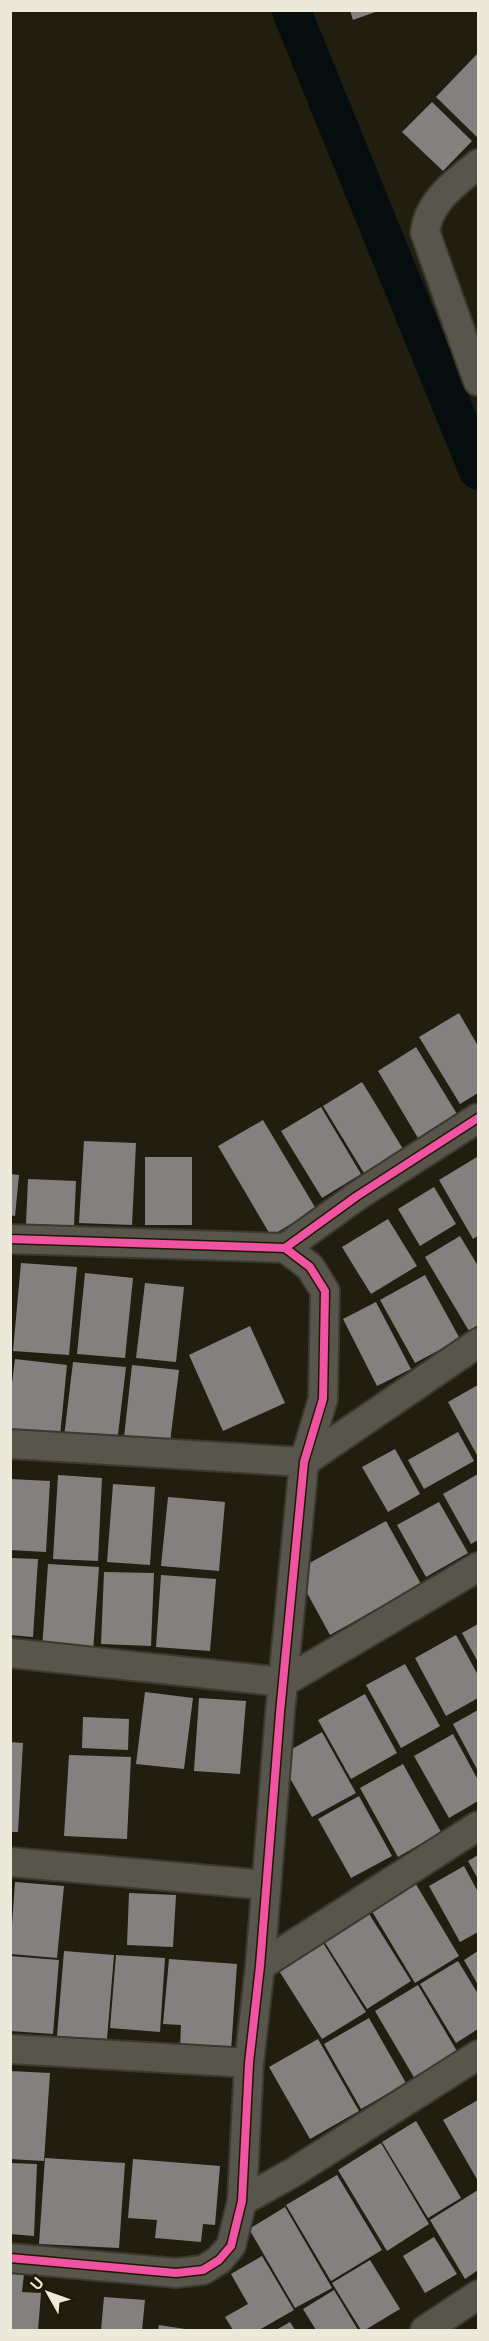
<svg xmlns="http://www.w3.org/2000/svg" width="489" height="2341" font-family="'Space Grotesk',sans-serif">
<rect width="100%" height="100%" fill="#211e10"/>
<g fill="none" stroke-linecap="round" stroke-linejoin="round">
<path stroke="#050d0e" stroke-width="39" d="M291,10l187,460"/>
</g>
<path fill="#838180" d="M350,10h28v1l-25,9z
M478,53v85l-42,-41z
M432,102l40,39 -29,30 -41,-39z
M459,1013l19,33v47l-18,11 -41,-67z
M416,1047l41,67 -39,24 -40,-67z
M362,1082l41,67 -39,24 -41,-67z
M321,1107l40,67 -39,24 -41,-67z
M263,1120l53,89 -45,27 -53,-90z
M84,1141l52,2 -4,82 -53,-2z
M145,1157h47v68h-47z
M477,1157l1,79 -5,3 -34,-59z
M10,1174l9,1 -4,41 -5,-1z
M28,1179l48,2 -2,45 -48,-2z
M434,1187l22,37 -36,22 -22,-37z
M388,1219l29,47 -46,28 -29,-47z
M460,1236l18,30v59l-9,6 -44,-74z
M21,1263l56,4 -8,88 -56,-4z
M85,1273l48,5 -8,80 -48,-4z
M425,1275l35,64 -45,24 -35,-63z
M145,1283l39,4 -8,75 -40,-4z
M376,1302l35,67 -34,17 -34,-67z
M250,1326l35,77 -62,28 -34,-76z
M15,1359l52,6 -7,71 -50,-5v-32z
M73,1362l53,5 -9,76 -53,-6z
M132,1365l47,5 -10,80 -46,-4z
M478,1385v72l-30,-55z
M458,1432l16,29 -50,28 -16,-29z
M395,1449l25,45 -32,18 -26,-45z
M478,1474v66l-7,4 -28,-50z
M58,1475l44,3 -4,83 -45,-2z
M10,1479l40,2 -4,71 -36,-2z
M113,1484l42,3 -5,78 -43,-3z
M168,1497l57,5 -6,69 -58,-5z
M439,1502l29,51 -42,24 -29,-52z
M386,1521l35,63 -91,51 -35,-64z
M10,1558l28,1 -5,78 -23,-2z
M48,1564l51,3 -6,85 -51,-3z
M104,1572l50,1 -3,73 -50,-2z
M161,1575l55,4 -6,72 -54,-4z
M478,1624v38l-16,-29z
M456,1635l22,40v23l-32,18 -31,-58z
M405,1664l35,62 -39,22 -35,-63z
M145,1692l48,6 -9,71 -48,-5z
M365,1694l32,59 -46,26 -33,-59z
M199,1698l47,3 -6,73 -46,-3z
M478,1710v61l-25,-47z
M83,1717l46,2 -1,31 -46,-2z
M322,1732l34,61 -44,24 -34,-60z
M453,1734l25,46v21l-29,17 -35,-62z
M10,1742l13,1 -5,89h-8z
M69,1755l62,2 -4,82 -63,-3z
M403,1764l38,68 -43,25 -38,-69z
M359,1796l33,60 -41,22 -33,-59z
M478,1855v24l-10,-18z
M464,1866l14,26v40l-18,10 -31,-56z
M414,1881l45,75 -44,27 -45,-75z
M15,1882l49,4 -7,72 -47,-4z
M129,1893l47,2 -3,52 -46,-2z
M366,1909l45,72 -44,28 -45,-71z
M320,1938l46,74 -44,27 -46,-73z
M64,1951l50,4 -7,84 -50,-3z
M478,1951v34l-14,-25z
M116,1955l49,3 -5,74 -50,-4z
M10,1956l49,4 -6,74 -43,-3z
M169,1959l68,5 -6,87 -51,-2 1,-24 -18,-1z
M458,1961l20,33v35l-22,14 -36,-59z
M418,1985l40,68 -43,26 -40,-68z
M369,2018l37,65 -45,26 -37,-65z
M318,2039l41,72 -49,28 -41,-72z
M10,2071l40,2 -6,88 -34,-2z
M478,2100v81l-35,-61z
M416,2121l45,77 -33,20 -46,-76z
M381,2143l48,81 -42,27 -49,-81z
M45,2158l80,5 -6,85 -80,-4z
M133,2159l87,7 -5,59 -12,-1 -2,18 -46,-4 2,-18 -29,-2z
M10,2163l27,1 -3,72 -24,-2z
M337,2175l45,75 -51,31 -45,-76z
M478,2190v80l-13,9 -35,-59z
M285,2207l47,81 -37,20 -46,-79z
M434,2237l23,37 -32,19 -22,-37z
M262,2256l32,54 -35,20h-26l-8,-13 23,-13 -17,-30z
M370,2260l30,49 -35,21h-4l-29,-47z
M10,2273l14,1 -2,18 19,1 -3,37h-28z
M334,2290l24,40h-42l-13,-21z
M104,2297l41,3 -3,30h-41z
M290,2322l5,8h-19z
M159,2325l26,4v1h-27z"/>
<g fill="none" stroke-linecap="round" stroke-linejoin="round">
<defs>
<path id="minor" d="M478,164c-22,19 -49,36 -53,68l53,149
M10,1239l275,9
M10,1444l294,18 174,-119
M10,1653l274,29 194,-115
M10,1862l256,23
M260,1966l218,-140
M10,2049l239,14
M242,2201l52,-29 184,-117
M10,2258l166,15 27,-3 16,-10 12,-14 11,-45 7,-138 11,-97 20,-253 24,-251 19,-63 2,-108 -15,-24 -25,-19 72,-52 121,-78
M425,2330l53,-35"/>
</defs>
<use href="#minor" stroke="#3c392f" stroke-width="32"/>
<use href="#minor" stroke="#57554c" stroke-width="28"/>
<defs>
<path id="cycleway" d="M10,1239l275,9
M10,2258l166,15 27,-3 16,-10 12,-14 11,-45 7,-138 11,-97 20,-253 24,-251 19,-63 2,-108 -15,-24 -25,-19 72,-52 121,-78"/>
</defs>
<use href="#cycleway" stroke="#1f1902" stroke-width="11"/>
<use href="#cycleway" stroke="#f153a3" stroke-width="8"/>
</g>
<rect width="489" height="2341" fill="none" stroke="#ede9da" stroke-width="24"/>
<g transform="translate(48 2293) rotate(310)" stroke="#1f1902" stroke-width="4.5" paint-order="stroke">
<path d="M0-4.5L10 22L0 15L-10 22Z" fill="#ede9da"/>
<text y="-9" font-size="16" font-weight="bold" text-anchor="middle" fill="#ede9da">U</text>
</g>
</svg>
